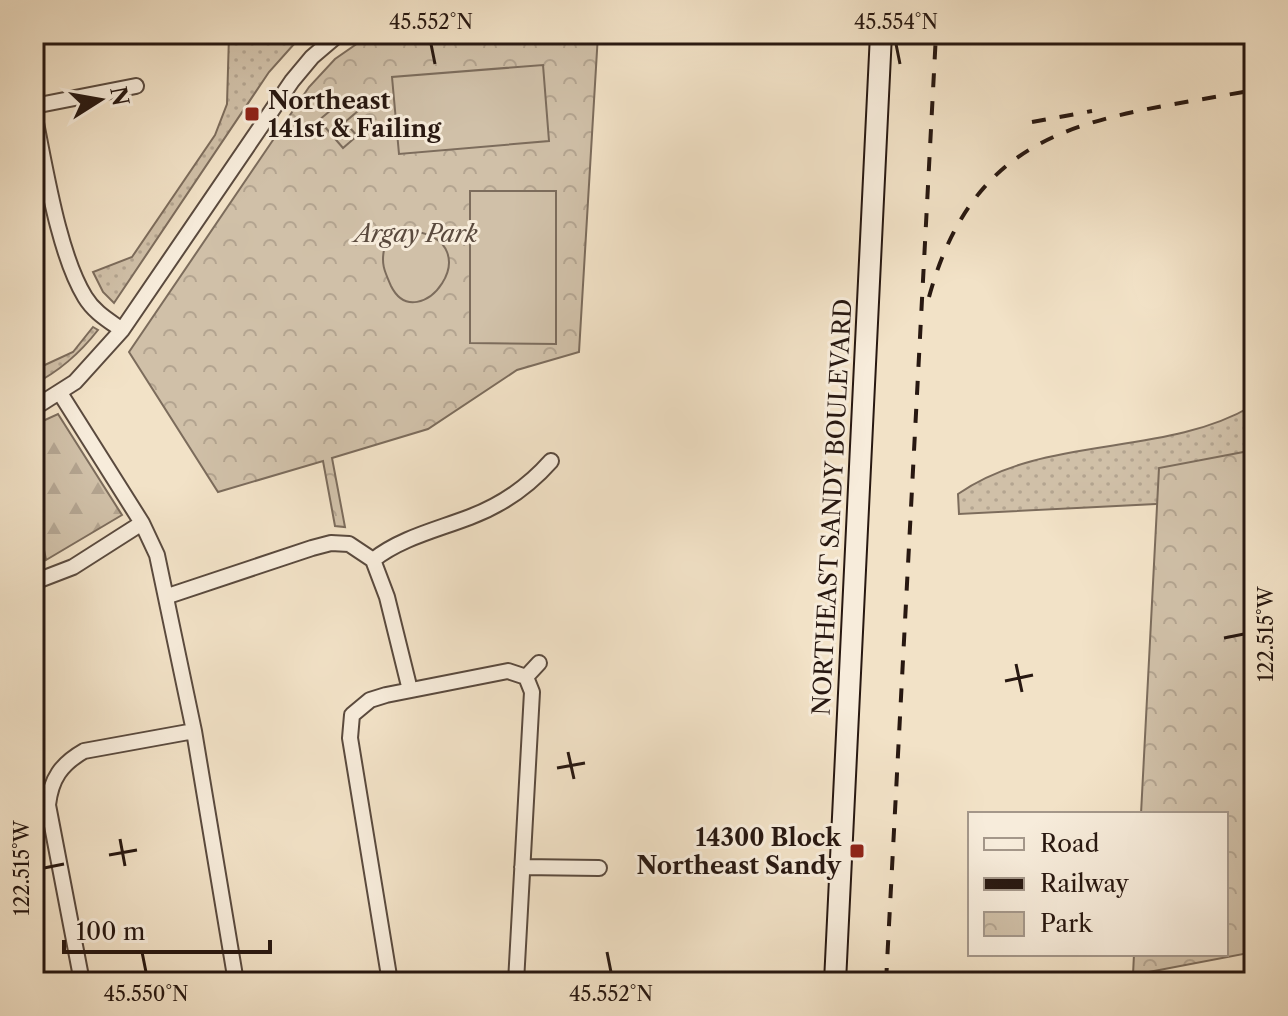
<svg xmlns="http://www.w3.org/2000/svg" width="1288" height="1016" font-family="'Libre Caslon Text',serif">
<defs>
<pattern id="grass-dots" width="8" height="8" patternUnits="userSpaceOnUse" patternTransform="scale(2)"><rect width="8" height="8" fill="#d0c0a8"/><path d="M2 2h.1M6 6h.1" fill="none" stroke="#b3a490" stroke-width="1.8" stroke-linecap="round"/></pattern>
<pattern id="forest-firs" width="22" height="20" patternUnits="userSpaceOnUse" patternTransform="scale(2)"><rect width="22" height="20" fill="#d0c0a8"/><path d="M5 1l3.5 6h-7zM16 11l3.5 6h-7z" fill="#b3a490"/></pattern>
<pattern id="park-crowns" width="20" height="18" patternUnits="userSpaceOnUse" patternTransform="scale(2)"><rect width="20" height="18" fill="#d0c0a8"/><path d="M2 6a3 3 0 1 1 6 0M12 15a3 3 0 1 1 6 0" fill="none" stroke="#b3a490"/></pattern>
</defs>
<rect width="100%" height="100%" fill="#f2e2c7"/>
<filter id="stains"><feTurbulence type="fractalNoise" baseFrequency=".0025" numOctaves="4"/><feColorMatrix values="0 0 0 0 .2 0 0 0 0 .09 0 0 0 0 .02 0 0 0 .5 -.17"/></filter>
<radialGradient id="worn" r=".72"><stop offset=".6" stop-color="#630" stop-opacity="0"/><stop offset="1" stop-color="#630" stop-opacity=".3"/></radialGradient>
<path fill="url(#grass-dots)" stroke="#7c6c5c" stroke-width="2" d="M303,34l-34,38 -155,231 -11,-11 -10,-20 39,-15 83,-122 12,-31 2,-69z
M93,327l5,3c-18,23 -38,41 -64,54v-14l39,-18z
M1252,406l2,93 -295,15 -1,-20c86,-60 205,-36 294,-88z"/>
<path fill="url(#forest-firs)" stroke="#7c6c5c" stroke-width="2" d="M58,414l64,101 -76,45 -12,-61v-74z"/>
<path fill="url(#park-crowns)" stroke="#7c6c5c" stroke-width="2" d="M371,34h227l-19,318 -62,18 -89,59 -96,29 13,69 -10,-1 -12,-65 -105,31 -89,-140 180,-265 26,-28z
M1254,450v502l-121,23 1,-21h92v-140h-85l18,-346z"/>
<path fill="#d0c0a8" stroke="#7c6c5c" stroke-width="2" d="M543,65l6,76 -150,13 -7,-77z
M348,96l11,14 -14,12 12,14 -14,12 -24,-28z
M470,191h86v153l-86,-1z
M413,231c80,12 5,109 -22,55 -6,-14 -10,-21 -7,-36z"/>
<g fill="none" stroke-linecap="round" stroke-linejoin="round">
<defs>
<path id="minor" d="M34,106l102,-20
M34,113c11,52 24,140 51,184 9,15 23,23 37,33
M60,393l82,130 15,32 37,176 42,251
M34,408l41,-26 47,-52 170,-249 20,-24 27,-23
M373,560c28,-22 63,-30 97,-43 32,-12 58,-30 81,-56
M34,582l39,-15 69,-44
M168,596l144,-48 19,-5 18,1 24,16 14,37 23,93
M526,677l13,-14
M522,867l77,1
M82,982l-34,-177c3,-26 13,-41 36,-54l110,-20
M390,982l-40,-244 2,-23 18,-15 16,-5 122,-24 18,6
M516,982l16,-290 -6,-15"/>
<path id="secondary" d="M835,982l46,-948"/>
</defs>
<use href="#minor" stroke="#5a4a3e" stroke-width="18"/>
<use href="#secondary" stroke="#281811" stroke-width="24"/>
<use href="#minor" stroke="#f7ecdb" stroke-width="14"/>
<use href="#secondary" stroke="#f7ecdb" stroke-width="20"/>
<path stroke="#281811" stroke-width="4" stroke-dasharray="14 14" stroke-linecap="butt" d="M1032,122l60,-11
M929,297c49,-178 171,-178 325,-207
M886,982l50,-948"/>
</g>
<path fill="none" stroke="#281811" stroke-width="3" d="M431,44l4,20M896,44l4,20M1224,638l20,-4M1016,664l6,28M1005,681l28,-6M568,752l6,27M557,768l28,-5M120,839l5,27M109,855l28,-5M44,868l20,-4M142,952l4,20M607,952l4,20"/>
<g fill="#8f2418" stroke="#f7ecdb" stroke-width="3">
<rect x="244" y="106" width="16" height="16" rx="4"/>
<rect x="849" y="843" width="16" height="16" rx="4"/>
</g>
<g text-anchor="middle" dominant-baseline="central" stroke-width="6" stroke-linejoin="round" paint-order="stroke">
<g font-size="24" font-weight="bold" fill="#281811" stroke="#f7ecdb" text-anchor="start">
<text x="268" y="100">Northeast<tspan x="268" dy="28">141st &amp; Failing</tspan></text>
<text x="841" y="837" text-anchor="end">14300 Block<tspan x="841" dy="28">Northeast Sandy</tspan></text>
</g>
<g font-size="24" font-style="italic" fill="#5a4a3e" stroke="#f7ecdb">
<text x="416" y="233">Argay Park</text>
</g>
<g font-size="24" fill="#281811" stroke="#f7ecdb">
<text transform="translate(832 507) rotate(-87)">NORTHEAST SANDY BOULEVARD</text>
</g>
</g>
<rect width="1288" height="1016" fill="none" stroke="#f2e2c7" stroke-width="88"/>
<rect x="968" y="812" width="260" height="144" fill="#f7ecdb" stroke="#a4978a" stroke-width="2"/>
<rect x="984" y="838" width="40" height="12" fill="#f7ecdb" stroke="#a4978a" stroke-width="2"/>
<text x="1040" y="852" font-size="24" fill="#281811">Road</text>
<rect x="984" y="878" width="40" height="12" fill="#281811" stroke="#a4978a" stroke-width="2"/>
<text x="1040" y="892" font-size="24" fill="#281811">Railway</text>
<rect x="984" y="912" width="40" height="24" fill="url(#park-crowns)" stroke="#a4978a" stroke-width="2"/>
<text x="1040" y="932" font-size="24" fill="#281811">Park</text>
<g transform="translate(100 100) rotate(79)" stroke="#f7ecdb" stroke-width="6" paint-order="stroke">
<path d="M0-6L14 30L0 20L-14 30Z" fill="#281811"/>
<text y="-12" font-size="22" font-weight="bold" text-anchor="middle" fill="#281811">N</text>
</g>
<path d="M64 940v12h206v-12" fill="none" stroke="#281811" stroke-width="4"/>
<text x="76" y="940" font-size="24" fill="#281811" stroke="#f7ecdb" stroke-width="6" paint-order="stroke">100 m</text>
<rect x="44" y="44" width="1200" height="928" fill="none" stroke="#281811" stroke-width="3"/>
<g font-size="20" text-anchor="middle" fill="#281811">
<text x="431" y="29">45.552°N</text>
<text x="896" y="29">45.554°N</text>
<text transform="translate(1266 634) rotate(-90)" y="7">122.515°W</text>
<text transform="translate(22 868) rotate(-90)" y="7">122.515°W</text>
<text x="146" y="1001">45.550°N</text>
<text x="611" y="1001">45.552°N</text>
</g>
<rect width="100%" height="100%" filter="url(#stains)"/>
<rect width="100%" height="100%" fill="url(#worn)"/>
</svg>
